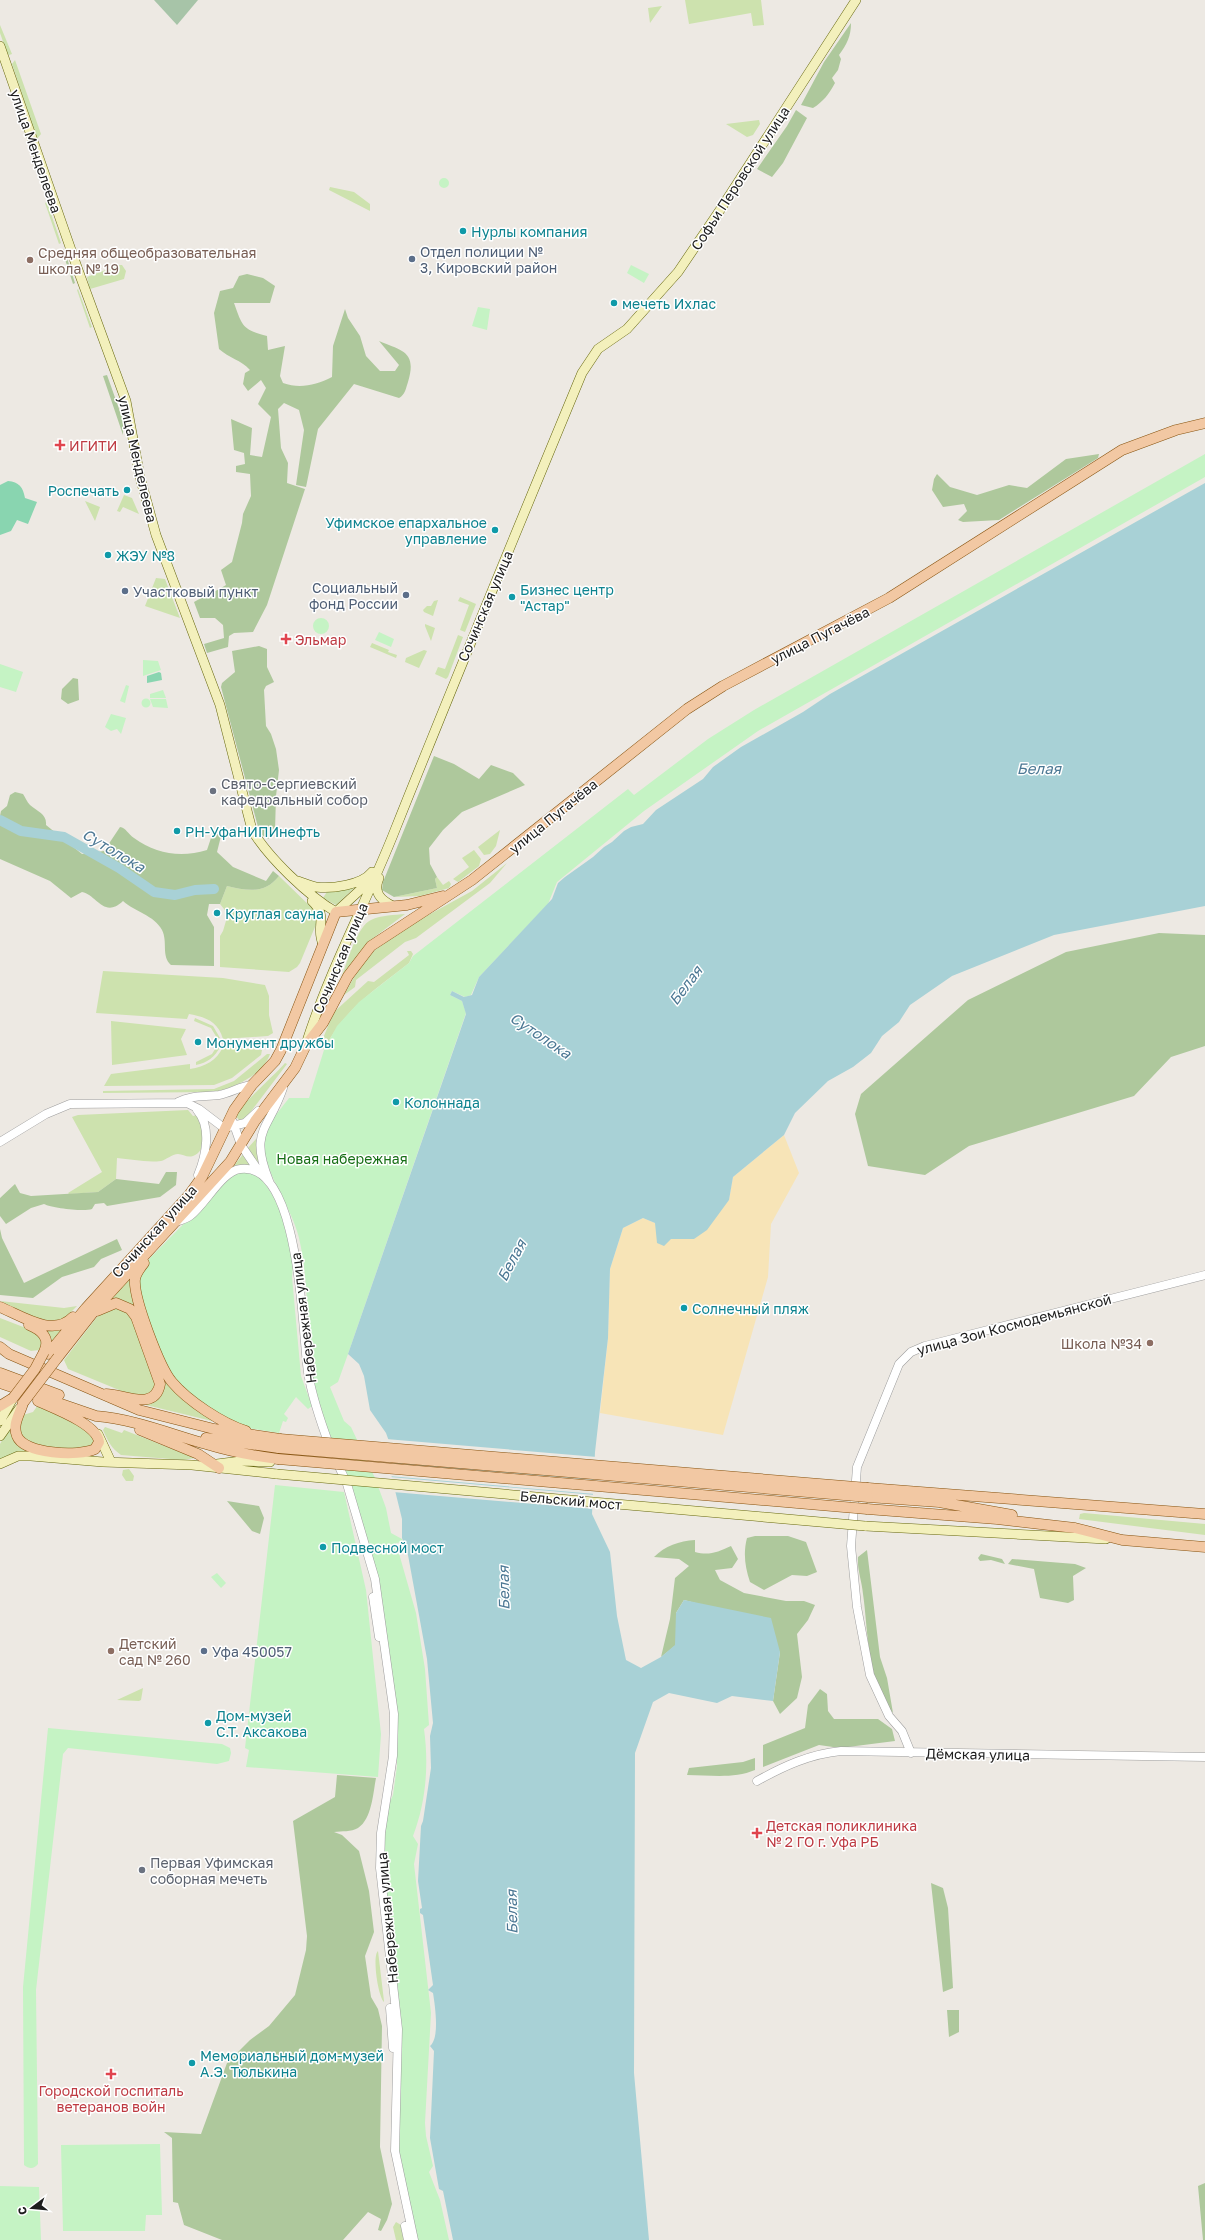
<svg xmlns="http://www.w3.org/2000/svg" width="1205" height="2240" font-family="'Golos Text',sans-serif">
<rect width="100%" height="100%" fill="#ede9e3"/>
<path fill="#cde2ae" d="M685,0h76l3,25 -11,1 -2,-13 -62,11z
M662,6l-12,17 -2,-15z
M0,25l12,29 -3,1 -2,-2 -7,-20z
M15,60l26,74 -4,5 -25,-75z
M759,120l1,4 -7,11 -6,2 -21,-13z
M330,187l24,5 16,12v7l-41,-21z
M47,202l14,41 -2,1 -14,-41z
M119,265h3l4,6 -2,8 -34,10 -3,-12z
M78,289l14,38 -2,1 -13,-38z
M124,495l8,3 7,16 -16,-7 -3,5 -3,-1z
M85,501l15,6 -5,14z
M156,578l9,1 15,39 -35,-12z
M460,597l16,7 -11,28 -5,-2 9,-25 -11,-4z
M438,600l-5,16 -9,-4 -1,-2 4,-4h4l3,-5z
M425,624l10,4 -4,13 -6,-15z
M458,635l5,2 -15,40 -2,2 -11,-5 3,-7 7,2z
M372,643l17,7 -1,2 9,3 -1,3 -26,-11z
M424,650l3,1 -8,17 -14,-6 1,-4z
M500,830l-4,16 -6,8 -6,1 -6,-8z
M474,850l7,9 -2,7 -21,16 -5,-3 16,-12 -7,-9z
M507,863l-17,20 -74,55 -11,4 -49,38 -1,7 -11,8 16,-28 15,-17 37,-26 60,-33z
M279,876l35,34 3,12 -17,41 -3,4 -8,5 -69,-5v-31l3,-5 5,-17 -8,-10 7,-18c21,5 38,8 52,-10z
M437,877l6,8 6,-4 2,3 -2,4 -29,8 -26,1 43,-9 -2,-9z
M356,886l-20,19 -13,-7 5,-8z
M405,914l-37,28 -27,36c6,-15 16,-52 30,-58 10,-5 24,-5 34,-6z
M407,951h4l2,3 -4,9c-33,26 -67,48 -85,87l-3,-7 13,-31 34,-31 6,1 35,-27z
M103,971l120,7 42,7 4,11v19l4,18 -5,3 -45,3c-5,-18 -18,-22 -34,-25l-2,5 -91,-6z
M195,1018l18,8 7,12h-3l-6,-10 -17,-7z
M111,1021l75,8 -5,10 6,16 -75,10z
M217,1046l3,1c-5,10 -13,16 -24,18v-3l16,-8z
M223,1047l39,3 -1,5 -29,23 -18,7 -110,1 7,-12 79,-10v5c15,-2 27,-9 33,-22z
M267,1054h3c-7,21 -35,33 -55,38l-112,1v-2l111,-2 20,-8z
M285,1063l2,1 -38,50 -5,5 -5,1 -3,-4c6,-13 37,-39 49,-53z
M188,1110l5,6 4,-1c6,11 12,35 -4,41 -6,2 -10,-2 -15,-2 -6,0 -12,6 -17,7 -14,2 -30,-2 -44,-3l-1,21 -18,13 -29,2 -1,-1 34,-21 -30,-55 6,-2z
M256,1139l7,32 -16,-22z
M244,1153l10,14h-21z
M135,1271l5,46c-9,-12 -15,-19 -31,-16z
M0,1301l64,7 13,-2 -15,15 -17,1z
M111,1307l11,1 11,10 23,66 -3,9 -17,4 -68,-28 -4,-9 33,-43z
M0,1318l31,12 12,10 -4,10 -8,1 -31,-14z
M45,1330h16v1l-10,13z
M161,1375l55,47 -74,-18h6z
M38,1405l50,26 7,9 -2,6 -11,3 -42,-2 -20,-12 -1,-13 4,-7 10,-3z
M10,1427l20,25 -30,8v-16z
M105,1427l17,6 2,-3 71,28 -12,2 -62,-5c-10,-7 -13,-14 -18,-25z
M129,1469l5,7 -1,5h-7l-4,-6 1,-5z
M1084,1513l121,11v11l-126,-16 1,-5z
M143,1688l-2,12 -2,1 -22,-1z
M378,1951l6,50v1c-6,-6 -12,-46 -6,-51z
M396,2222l5,3 3,15h-8l-3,-13z"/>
<path fill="#aec89c" d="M851,23c0,13 -4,21 -12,32l2,4 -3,11 -6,8 3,5c-6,11 -12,19 -22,25l-12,-3 23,-43z
M796,110l11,8 -24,45 -11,14 -15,-8 30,-43z
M64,249l11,34 -2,1 -11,-34z
M247,274l16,4 12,8 -5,17h-36c8,22 8,27 33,33l1,14 17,-4 -5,30 3,7c17,6 33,2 49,-6l1,-31 12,-37 3,9 12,18 6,20 14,15h15l4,-6 -20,-24c24,10 38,11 29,41 -2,6 -3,13 -9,16l-45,-14 -36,45 -12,58 -10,-2 8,-55 -5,-20 -15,-7 -6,6 3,39 7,15 -1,20 18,6 -38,116 -14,27 -19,1 -5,3 -1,11 -21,6 -3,-9 20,-6 -1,-13 -8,-7h-15l-6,-16c11,-6 21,-10 32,-17l-5,-15 11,-8 10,-39 1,-9 8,-18 -1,-22 -14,-2v-6l9,-2 -1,-11 -10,-3 -3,-31 21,9 -2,27 12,2 9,-40 -13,-13 8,-16 -5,-8 -13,11 -5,-7 2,-11 5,-3c-9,-10 -21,-12 -31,-21l-5,-36 6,-22 13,-3 6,-12z
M107,375l16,45v15l-20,-59z
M1099,454l-1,4 -99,62 -36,2 -5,-2 9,-9 -3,-7 -21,3 -11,-17 2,-11 3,-5 13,13 27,8 32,-10 18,3 39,-29z
M259,646l8,3v18l7,15 -8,4 -2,4 2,36 5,8 5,15 3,21 -3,26 -1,35 -2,5 -5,3 -6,-4 -4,-8 -37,-140 1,-4 13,-11 -3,-21z
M73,678l5,1 1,21 -11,4 -7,-5 1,-10z
M434,756l20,8 25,15 12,-14 22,8 12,12 -63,27 -19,18 -14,18 1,16 7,13 -2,2 2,9 -43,9 -12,-7 1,-8z
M15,792l8,2c2,3 4,8 7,11 8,7 17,9 16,20l36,29 22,-3 16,-24c6,1 8,7 14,11 22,16 47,20 73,12l6,-18 8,4 -4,16 16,15 33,14 7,-10 6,5c-14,18 -31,15 -52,10l-7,18h-11l-2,11 7,12v39l-43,-1c-10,-9 -3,-23 -9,-35 -8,-15 -27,-18 -39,-29 -19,18 -26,-6 -41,-9l-11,6 -21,-17 -50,-22v-43l1,-5 6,-5 3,-11z
M1159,933l46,2v111l-34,11 -37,39 -165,50 -44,29 -57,-9 -13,-52 6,-20 107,-94 98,-48z
M166,1172h11l-1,13 -16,12 -53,9 -3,-3 -9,1 -3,5c-8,3 -40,-1 -48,-5l-13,4 -25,16 -6,-8v-18l15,-14 5,9 11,3 67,-4 18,-13 43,5z
M0,1229l2,9 22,45 93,-44 5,11 -21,9 -7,8 -32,10 -29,21 -33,-3z
M227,1501l32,5 5,12 -4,16 -8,-3z
M755,1536h33l18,6 11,30 -10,4 -15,-1 -28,15 -14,-8c-5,-15 -7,-29 -3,-44z
M695,1540v12c14,4 23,0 36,-6l7,13 -6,9 -17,2 5,10 24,13 42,8h18l11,4 -7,15 -11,14 5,43 -5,21 -17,16 -7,-13 7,-49 -58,-42 -38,-10 -8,13v32l-15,12 9,-38 5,-41 14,-12 -10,-7 -25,-2c11,-11 25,-16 41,-17z
M867,1550l13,107 7,21 6,35c-26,-24 -25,-86 -30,-119 -1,-13 -6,-24 -5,-37z
M981,1554l21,5 3,5 -14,-4 -11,1 -2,-3z
M1012,1559l63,5 11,4 -13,8 1,24 -6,3 -28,-5 -6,-29 -26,-5z
M820,1689l7,5 1,17 6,8h44l14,10 3,12 -55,7 -21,-3 -56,22v-22l42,-17 3,-23z
M755,1758v12c-21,9 -45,5 -68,5l2,-7 54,-6z
M337,1775l39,3c-3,15 -4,41 -18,50 -7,4 -16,3 -24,4l8,3 17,16 10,40 5,41 -9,24 6,41 7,12 4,17 -2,121 12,57 -5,16 -6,11 -3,-1 3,-11 -13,-7 -25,28h-121l-38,-15 -6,-22 -5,-1 -1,-64 -8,-6 37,2 26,-71 23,-23 19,-14 26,-31 11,-45 1,-14 -14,-115 42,-24z
M931,1883l12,5 5,20 5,80 -10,4z
M947,2010h12v22l-10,5z
M1205,2183v57h-2l-5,-54z"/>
<path fill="#f7e4b7" d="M784,1135l15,38 -28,51 -3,53 -45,158 -123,-22 8,-75 2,-69 13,-41 20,-10 12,5 16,16h23l35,-39 4,-23z"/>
<path fill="#a7c4a8" d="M154,0h44l-21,25z"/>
<path fill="#c5f3c4" d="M439 183a5 5 0 1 1 10 0a5 5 0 1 1-10 0Z
M631,265l18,9 -5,9 -17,-10z
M478,307l12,2 -3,21 -15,-4z
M1205,454v23l-7,4 -440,250 -114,80 -87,71 -9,22 -69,73 -8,18 -6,2 -13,-6 -2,4 12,6 4,12 -118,341 -10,28 -8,5 14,34 7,6 24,51 11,30 5,25 11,6 1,3 -7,1 20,70 9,56 4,56 -5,4c5,36 2,73 -11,107l5,8 -4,20 17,149 -6,110 1,13 7,30 -4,6 11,28 9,40h-31l-20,-89v-41l-15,-242 4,-60 6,-13 4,-29v-43l-2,-26 -12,-90 -6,-32 -61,-180c-11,-52 -5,-105 -17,-157 -7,-30 -32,-61 -35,-90 -2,-20 14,-35 25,-50h20l15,-48 13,-24 22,-24 50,-39 4,-7 215,-167 6,6 74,-56 46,-29z
M313 626a8 8 0 1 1 16 0a8 8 0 1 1-16 0Z
M379,632l15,7 -3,8 -16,-7z
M143,660l15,1 3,9 -18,6z
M0,664l23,8 -7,20 -16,-5z
M126,685l3,1 -4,17 -5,-2z
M163,690l3,8h-16v-4z
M141.5 703a4.5 4.5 0 1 1 9 0a4.5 4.5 0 1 1-9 0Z
M150,699h16l2,9 -15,-1z
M111,714l15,4 -5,16 -4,-5 -6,2 -6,-4z
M252,1172c27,17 44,76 40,105l9,99 11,30 -4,3 -12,-12 -12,17 4,4 -2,4 -3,-1 -4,12 -38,-6 -31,-18 -36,-28 -20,-44 -16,-53 6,-19 7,-8 83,-84z
M275,1485l69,7 22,98 15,144 -3,43 -132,-10 3,-17 -4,-2z
M217,1573l9,10 -5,5 -10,-11z
M48,1728l174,16 8,4 1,5 -2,8 -12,3 -149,-16 -5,6 -27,236 2,174c-4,5 -9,5 -14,1l-1,-178z
M160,2144l2,71h-16l-1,16h-82l-2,-86z
M0,2186l39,1 2,53h-41z"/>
<path fill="#89d5b0" d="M8,481c11,1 15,6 17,17l12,4 -9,22 -11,-4 -6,11 -11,4v-50z
M159,672l2,1 1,7 -15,3v-7z"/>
<path fill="#a8d1d6" d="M1205,483v423l-151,29 -102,41 -42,29 -11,17 -17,14 -11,17 -18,14 -25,14 -33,32 -11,22 -51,42 -4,23 -22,30 -13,9h-23l-7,7 -7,-3 -2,-20 -12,-5 -20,10 -13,41 -2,69 -13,114 -3,62 18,38 7,64 9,44 15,8 20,-11 14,-12 1,-32 8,-13 87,18 9,34 -7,49 -41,-5 -15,7 -48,-10 -16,9 -18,51 -1,320 15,167h-196l-10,-49 -4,-2 -9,-51 4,-87 -4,-5c10,-8 5,-40 3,-53l-5,-3 5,-5 -10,-70 -3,-2v-4l2,-1 -4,-27 3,-55 2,-5 8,-53 -1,-32 3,-13 -6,-64 -19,-104 -6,-17v-19l-11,-45 -1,-30 -4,-11 -16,-23 -6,-34 -5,-12 -11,-10 118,-340 -4,-13 -12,-6 2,-4 12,6 8,-2 7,-18 73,-78 6,-16 7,-6 28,-20 11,-10 8,-5 12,-11 7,-4 12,-3 13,-14 47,-31 10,-12 28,-20 62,-35 27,-18z"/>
<path fill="#ede9e3" d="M386,1439l211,18 -1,21 -208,-33z
M389,1463l207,17 -1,14 -206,-18z
M390,1477l205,18 -1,14 -201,-17z"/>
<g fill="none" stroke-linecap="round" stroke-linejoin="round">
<path stroke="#a8d1d6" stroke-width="10" d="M0,820l21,11 43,6 55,31 35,24 21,3 20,-5 19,-1"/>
<defs>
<path id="tertiary" d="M178,1102c13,-7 26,-5 41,-7 12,-2 21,-9 33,-10
M197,1110c15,17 9,46 1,65
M233,1122l8,23 19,28
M0,1142l46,-28 24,-10 117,-1 12,6 25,19 21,-5 13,-12
M269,1181c-20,-51 -1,-49 14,-93
M176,1222c5,-2 10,-3 14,-6 15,-11 32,-45 50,-47 61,-9 62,166 68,203 4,26 13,51 22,75
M336,1460l11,24 28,95 19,135 -1,42 -12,77 -1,35 18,161 -3,122 19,89
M373,1597l6,40
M911,1753l-9,-22 -13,-15 -19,-41 -13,-68 -6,-61 6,-79 42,-103 12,-12 14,-6 280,-71
M757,1781c27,-15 53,-27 84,-30l364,6
M390,2008l3,40
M405,2226l3,14"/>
<path id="secondary" d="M0,46l78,224 48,131 14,76 16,58 64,170 32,125c16,27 56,66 84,82l36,-33
M379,878c-6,14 1,22 14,28
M298,881c6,2 12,5 18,6 16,2 46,-2 56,-15
M312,901c17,16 3,26 11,43
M307,1041c23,-72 60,-140 88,-211 61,-153 124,-305 187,-457l16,-24 29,-20 51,-57 42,-62 136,-210
M0,1421l13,-23
M98,1434l13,28
M0,1436l19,-27
M0,1464l18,-8h13l72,6 89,3 85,9
M217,1464l24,-3 29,1
M865,1526l241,13"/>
<path id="primary" d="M144,1263c-4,5 -8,10 -9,16 -2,19 25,89 37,103 16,19 51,42 74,49
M0,1307c22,9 53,31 73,10
M97,1311l19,-8 14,6 6,8 24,67c-5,28 -37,10 -54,10
M29,1325c12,5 22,13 15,27
M0,1347l9,7 130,56 75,19 66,10
M48,1354l38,-46 103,-113 13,-18 32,-67 18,-25 23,-24 6,-11 55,-138 71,-7 36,-9
M58,1357l41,-52 131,-143 25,-41 40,-53 11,-23 17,-22 25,-47 23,-30 101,-66 215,-171 36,-23 166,-88 233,-148 54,-20 29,-7
M0,1373l59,22
M0,1383l96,33c38,3 74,18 110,28 23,7 48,12 72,15
M23,1403c-3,11 -11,21 -6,33 7,18 62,21 78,13l4,-7c-2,-18 -46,-34 -61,-41
M0,1406l13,-8
M140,1430l58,24 21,14
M206,1438l73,10
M868,1488l337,26
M868,1497l71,5 73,13
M867,1509l130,10 78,9 47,12 83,7"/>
</defs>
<use href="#tertiary" stroke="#9e9e9e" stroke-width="9"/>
<use href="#secondary" stroke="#67680f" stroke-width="10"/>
<use href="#primary" stroke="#87530f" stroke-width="11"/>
<use href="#tertiary" stroke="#fff" stroke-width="8"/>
<use href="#secondary" stroke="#f3f0bc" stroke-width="9"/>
<use href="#primary" stroke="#f2c8a3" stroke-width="10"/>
<defs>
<path id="secondary-bridge" d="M277,1474l588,52"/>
<path id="primary-bridge" d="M13,1398l22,-29 9,-17
M23,1403l35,-46
M280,1439l588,49
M279,1448l589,49
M278,1459l589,50"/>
</defs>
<use href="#secondary-bridge" stroke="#67680f" stroke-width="10" stroke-linecap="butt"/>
<use href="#primary-bridge" stroke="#87530f" stroke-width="11" stroke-linecap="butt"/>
<use href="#secondary-bridge" stroke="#f3f0bc" stroke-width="9"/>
<use href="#primary-bridge" stroke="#f2c8a3" stroke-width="10"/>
</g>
<g fill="#0f9aa8" stroke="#fff" stroke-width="1.5">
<circle cx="463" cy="231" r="4"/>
<circle cx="614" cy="303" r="4"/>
<circle cx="127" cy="490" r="4"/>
<circle cx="495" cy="530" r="4"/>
<circle cx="108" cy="555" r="4"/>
<circle cx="512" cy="597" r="4"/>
<circle cx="177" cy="831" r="4"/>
<circle cx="217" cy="913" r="4"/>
<circle cx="198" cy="1042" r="4"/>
<circle cx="396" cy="1102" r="4"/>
<circle cx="684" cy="1308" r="4"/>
<circle cx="323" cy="1547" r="4"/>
<circle cx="208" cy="1723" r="4"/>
<circle cx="192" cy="2063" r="4"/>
</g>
<g fill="#5c6f8a" stroke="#fff" stroke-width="1.5">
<circle cx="412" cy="259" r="4"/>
<circle cx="125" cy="591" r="4"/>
<circle cx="406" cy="595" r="4"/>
<circle cx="204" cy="1651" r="4"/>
</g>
<g fill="#8d6e63" stroke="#fff" stroke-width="1.5">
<circle cx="30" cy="260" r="4"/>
<circle cx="1150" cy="1343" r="4"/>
<circle cx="111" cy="1651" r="4"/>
</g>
<g fill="#e0444e" stroke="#fff" stroke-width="1.5">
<path d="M58 439h4v4h4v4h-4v4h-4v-4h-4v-4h4z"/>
<path d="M284 633h4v4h4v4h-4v4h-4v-4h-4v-4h4z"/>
<path d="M755 1827h4v4h4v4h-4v4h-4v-4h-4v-4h4z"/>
<path d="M109 2068h4v4h4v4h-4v4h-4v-4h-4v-4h4z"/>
</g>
<g fill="#6b7280" stroke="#fff" stroke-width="1.5">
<circle cx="213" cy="791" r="4"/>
<circle cx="142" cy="1870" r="4"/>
</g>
<g text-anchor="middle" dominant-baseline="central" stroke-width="3" stroke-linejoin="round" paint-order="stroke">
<g font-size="14" fill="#1d1d1d" stroke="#fff">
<text transform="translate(36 151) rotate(71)">улица Менделеева</text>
<text transform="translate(740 178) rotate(-57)">Софьи Перовской улица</text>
<text transform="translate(138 459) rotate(77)">улица Менделеева</text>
<text transform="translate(485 606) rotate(-67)">Сочинская улица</text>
<text transform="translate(820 635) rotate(-27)">улица Пугачёва</text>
<text transform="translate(553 816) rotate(-39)">улица Пугачёва</text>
<text transform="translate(340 958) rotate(-67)">Сочинская улица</text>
<text transform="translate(154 1231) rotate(-48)">Сочинская улица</text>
<text transform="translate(303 1318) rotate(-97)">Набережная улица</text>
<text transform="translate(1014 1324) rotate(-15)">улица Зои Космодемьянской</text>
<text transform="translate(571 1500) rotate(5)">Бельский мост</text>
<text transform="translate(978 1754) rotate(1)">Дёмская улица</text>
<text transform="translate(387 1918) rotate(-95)">Набережная улица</text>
</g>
<g font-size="14" fill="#0d838f" stroke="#fff" text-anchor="start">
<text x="471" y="231">Нурлы компания</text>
<text x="622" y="303">мечеть Ихлас</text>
<text x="119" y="490" text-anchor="end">Роспечать</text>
<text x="487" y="522" text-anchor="end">Уфимское епархальное<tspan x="487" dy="16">управление</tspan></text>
<text x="116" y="555">ЖЭУ №8</text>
<text x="520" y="589">Бизнес центр<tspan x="520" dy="16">"Астар"</tspan></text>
<text x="185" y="831">РН-УфаНИПИнефть</text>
<text x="225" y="913">Круглая сауна</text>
<text x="206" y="1042">Монумент дружбы</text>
<text x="404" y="1102">Колоннада</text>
<text x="692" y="1308">Солнечный пляж</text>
<text x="331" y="1547">Подвесной мост</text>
<text x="216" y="1715">Дом-музей<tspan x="216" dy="16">С.Т. Аксакова</tspan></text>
<text x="200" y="2055">Мемориальный дом-музей<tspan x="200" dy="16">А.Э. Тюлькина</tspan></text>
</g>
<g font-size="14" fill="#4e5e75" stroke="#fff" text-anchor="start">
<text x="420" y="251">Отдел полиции №<tspan x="420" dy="16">3, Кировский район</tspan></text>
<text x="398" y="587" text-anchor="end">Социальный<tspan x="398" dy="16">фонд России</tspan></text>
<text x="133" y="591">Участковый пункт</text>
<text x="212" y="1651">Уфа 450057</text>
</g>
<g font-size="14" fill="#785e54" stroke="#fff" text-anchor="start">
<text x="38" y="252">Средняя общеобразовательная<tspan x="38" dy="16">школа № 19</tspan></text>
<text x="1142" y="1343" text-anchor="end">Школа №34</text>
<text x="119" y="1643">Детский<tspan x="119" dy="16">сад № 260</tspan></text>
</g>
<g font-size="14" fill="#be3a42" stroke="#fff" text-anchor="start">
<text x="69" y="445">ИГИТИ</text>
<text x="295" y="639">Эльмар</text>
<text x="766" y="1825">Детская поликлиника<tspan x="766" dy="16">№ 2 ГО г. Уфа РБ</tspan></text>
<text x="111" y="2090" text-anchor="middle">Городской госпиталь<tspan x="111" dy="16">ветеранов войн</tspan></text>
</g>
<g font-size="14" fill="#5b616d" stroke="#fff" text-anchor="start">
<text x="221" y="783">Свято-Сергиевский<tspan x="221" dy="16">кафедральный собор</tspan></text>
<text x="150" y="1862">Первая Уфимская<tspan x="150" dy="16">соборная мечеть</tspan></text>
</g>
<g font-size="14" fill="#176f16" stroke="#fff">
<text x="342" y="1158">Новая набережная</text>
</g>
<g font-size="15" font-style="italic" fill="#4c7894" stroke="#fff">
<text x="1039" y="768">Белая</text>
<text transform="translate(114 850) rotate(31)">Сутолока</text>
<text transform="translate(685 985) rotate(-53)">Белая</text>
<text transform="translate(541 1035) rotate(34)">Сутолока</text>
<text transform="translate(511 1260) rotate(-62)">Белая</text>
<text transform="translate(503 1588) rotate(-91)">Белая</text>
<text transform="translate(511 1912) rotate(-91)">Белая</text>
</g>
</g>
<g transform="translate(32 2208) rotate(254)" stroke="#ffffff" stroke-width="3" paint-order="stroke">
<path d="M0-3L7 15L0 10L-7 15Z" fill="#1d1d1d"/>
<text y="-6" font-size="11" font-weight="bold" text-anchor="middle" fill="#1d1d1d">С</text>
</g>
</svg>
